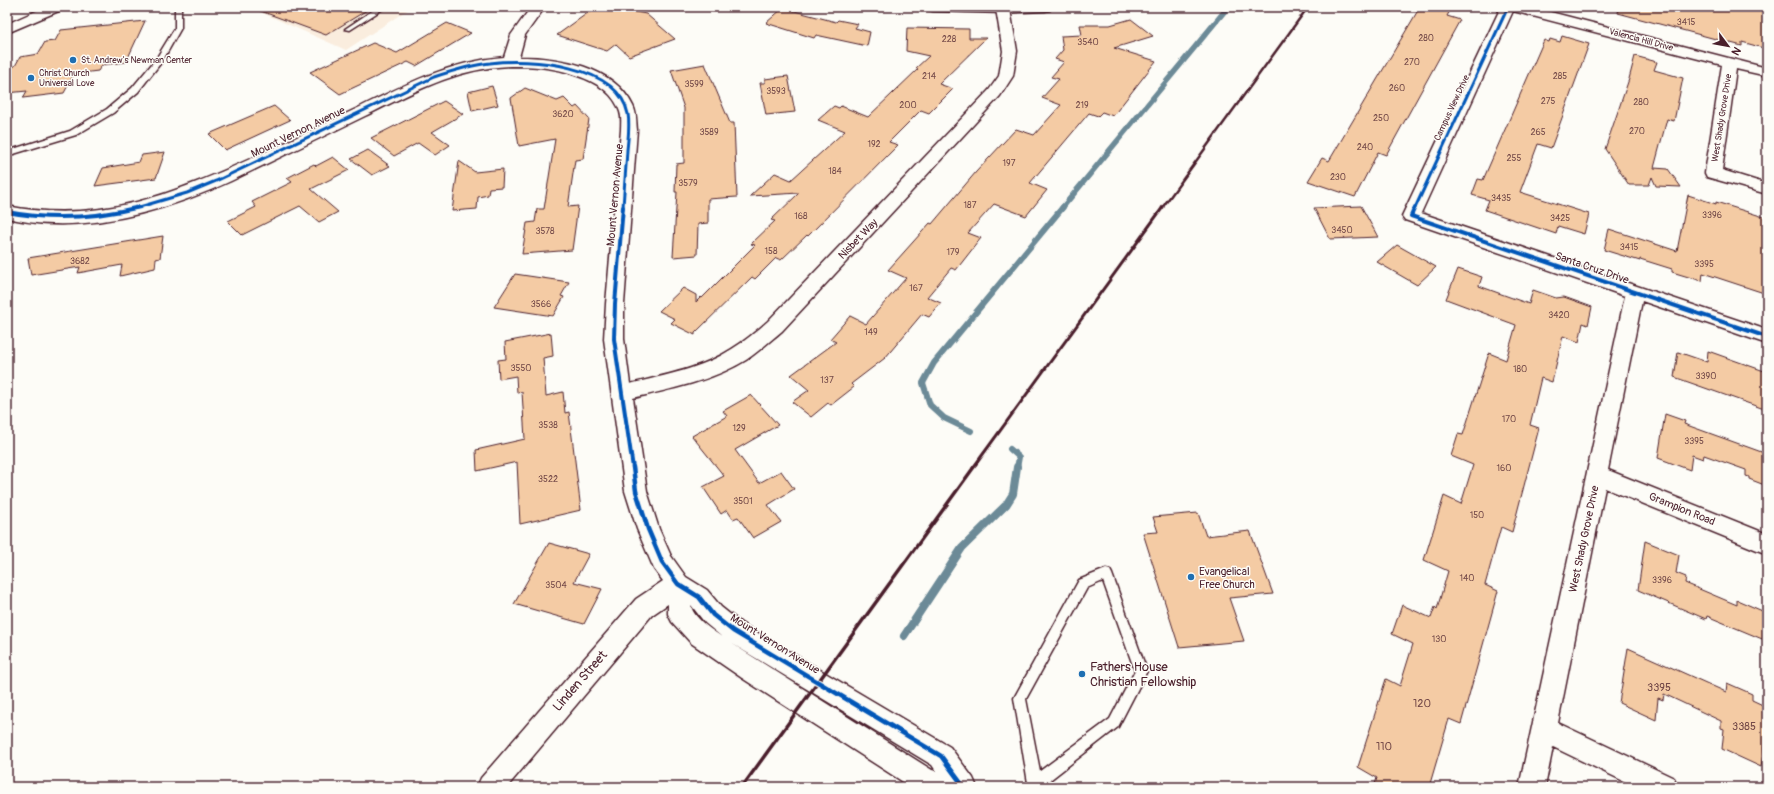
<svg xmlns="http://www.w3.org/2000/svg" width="1774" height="794" font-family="Pangolin,sans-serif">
<rect width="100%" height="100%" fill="#fdfcf7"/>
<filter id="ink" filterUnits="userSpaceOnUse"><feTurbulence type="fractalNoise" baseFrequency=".025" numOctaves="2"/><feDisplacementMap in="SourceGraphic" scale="8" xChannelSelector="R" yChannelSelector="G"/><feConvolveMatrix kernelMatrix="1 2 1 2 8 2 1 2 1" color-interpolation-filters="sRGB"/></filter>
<g filter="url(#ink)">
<path fill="#faedde" d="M249,7h163l-66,43z"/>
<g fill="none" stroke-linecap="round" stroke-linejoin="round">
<path stroke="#6c8a97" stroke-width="5.5" d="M1062,208l166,-201"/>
<path stroke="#6c8a97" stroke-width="6" d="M971,431l-27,-13 -14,-13 -7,-22 11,-20 129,-156
M1010,449l9,8 -2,11"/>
<path stroke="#6c8a97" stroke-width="8" d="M904,636l58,-88 44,-43 7,-11 4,-27"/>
</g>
<path fill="#f4cba4" stroke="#4a1f2b" d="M258,7h54l9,3 6,-3h45l-46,28 -68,-25z
M596,7h14l36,7 29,25 -46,17 -13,-12 -9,7 -50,-16z
M1420,7h32l-5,9 13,4 -74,135 -8,-3 -23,45 -47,-16 14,-23 7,3z
M1619,7h148v42l-25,-7v4l-124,-33z
M783,8l53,14 2,-2 20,4 -3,4 15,4 -3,14 -51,-11 -2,3 -48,-15z
M1131,19l22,17 -39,12 42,13 -43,55 -11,-4 -4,4 -9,-3 -59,70 17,7 -21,26 -32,-12 -26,29 13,5 -25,32 -5,-2 -24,29 14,6 -12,14 -7,-3 -37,44 -34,26 3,3 -23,18 -3,-2 -17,14 -19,-15 17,-12 -18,-15 45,-33 -6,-3 20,-23 16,8 40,-46 -18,-8 42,-47 2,1 44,-52 40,-43 18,6 27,-30 -19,-7 17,-19 -8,-2 13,-15 -9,-3 8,-9 -2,-14 21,-1 -2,-10h30z
M145,21l-19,41 -24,3 -4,6 -24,3 -10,19 -41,5 4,-7 -20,2v-26l8,-1 5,-9 18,-3 7,-12 10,-1 6,-11z
M447,23l24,10 -55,33 -8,-4 -68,32 -30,-22 63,-29 24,10z
M907,28l62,1v9h17l-47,46 14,5 -24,24 -8,-3 -32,32 9,3 -90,91 -1,-1 -26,25 -5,-2 -21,21 -3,-2 -57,56v2l-24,-12 4,-4 -16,-8 24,-23 13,7v7l5,-5 1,1 53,-53 -4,-1 24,-23 -4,-1 28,-27 -49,3 25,-23 16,7 54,-49 -27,-11 16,-14 5,2 2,-2 27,11 50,-48 -2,-1 13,-12 -23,-5z
M1562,36l27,8 -38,104 -13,-4 -18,48 69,22 -5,20 -26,-8 -2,8 -71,-24 4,-10 -17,-5 6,-16 5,1 61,-140 5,2 1,-3 10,3z
M1635,56l22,6 -3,8 29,8 -9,43 -7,-2 -13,49 14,1 13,18 -25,-1 -4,-9 -3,8h-20l-24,-36 24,-70z
M705,64l25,59h4l3,74 -29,2v24l-10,1 -1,31 -24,2 4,-65h-2l1,-28 8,-1v-55l-13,-38z
M788,76l7,36 -29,3 -6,-32h5v-4z
M492,86l6,19 -26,6 -4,-19z
M525,88l32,13 7,-3 10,10 3,-2 12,13 -6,40 -8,1 -7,47 10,-1 -6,44 -50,4 5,-31 8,-1 2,-13h7l11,-70 -36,7 -8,-48z
M444,101l19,13 -31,18 18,13 -15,10 -17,-12 -24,13 -23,-18z
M274,106l16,14 -65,30 -16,-16z
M368,150l22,16 -18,9 -21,-16z
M165,152l-9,26 -61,8 8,-18 36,-6 3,-7z
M333,157l16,13 -38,19 27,23 -19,10 -19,-16 -58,29 -14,-14 28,-14 -4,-5 40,-20 -5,-4 27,-14 2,2z
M459,161l16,11 28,-3 -1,18 -13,1 -1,7 -10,2 -1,12 -25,2z
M1688,195l28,9v-2l51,16v76l-64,-21 -1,8 -30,-9v-3l-32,-10v2l-36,-11 5,-21 68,22z
M1361,206l17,31 -48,2 -16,-31z
M163,236l-3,22 -4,1 -1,9 -35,8 2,-11 -44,8 2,-6 -49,8 -3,-17z
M1397,245l39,22 -19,18 -40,-23z
M1458,269l24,8 -3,9 50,18 4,-14 23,8 8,-1 28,10 -4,18 -5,-2 -4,19 -16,-6 -11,46 -11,-4 -11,47 9,3 -27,104 -11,-5 -16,58 13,6 -37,133 -12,-5 -20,68h-55l3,-9 -19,-11 28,-88 14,7 13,-42 -21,-10 10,-29 29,13 4,-11 2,2 11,-38 -24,-11 20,-64 17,8 12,-39 -22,-9 7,-22 5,1 26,-82 17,7 10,-35 -70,-26z
M515,274l54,8 -8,14 3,1 -11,19 -59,-9z
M551,333l2,23 -10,2 3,38 17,-4 2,21 4,-1 12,98 -61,14 -3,-62 -40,9 -1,-21 49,-11 -3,-47 -5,1 -1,-17 -17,3 -1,-19 8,-1 -1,-17z
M1708,351l59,21v38l-93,-33 4,-25 29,10z
M751,395l27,30 -43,25 24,33 22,-12 13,18 -26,16 13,17 -28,16 -15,-21 -5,2 -6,-9 -6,4 -18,-27 21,-11 -32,-40 35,-20 -4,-5z
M1665,414l20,7 -1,3 83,30v32l-18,-7v-2l-3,-1v-6l-42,-15 -1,4 -11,-4 -2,15 -32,-12z
M1198,513l8,23 44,-5 23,63 -44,4 15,43 -65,6 -36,-114 15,-1 -5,-15z
M1645,541l34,14 -3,18 10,4 -1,6 52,22v-5l30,13v28l-60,-25 -1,3 -68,-29z
M549,543l40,11 -15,28 28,7 -18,35 -70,-20z
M1628,648l98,44 1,-9 25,11v6l15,7v40l-3,-2 -3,22 -39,-18 2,-20 -3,-1v-7l-57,-27 -1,6 -5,-2 -2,22 -37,-17z"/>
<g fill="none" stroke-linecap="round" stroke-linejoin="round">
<defs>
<path id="service" d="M175,7h6v21l-18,32 -25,32 -25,21 -37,22 -69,21v-5l63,-20 37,-22 25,-21 24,-29 19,-31z
M378,7h8l-36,23 -5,-1z
M1106,569l4,1 2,4 35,97 -29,56 -77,60h-14l1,-4 -14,-85 65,-118zM1103,581l32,90 -25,48 -70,52 -14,-72 61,-111z"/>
<path id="minor" d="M45,7h18l-2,3 -54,23v-9z
M531,7h14l-20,28 -6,22c39,0 95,9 114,49 4,8 3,16 4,24l-13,174v35l6,45c35,-9 71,-15 102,-35 13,-8 25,-18 36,-28l221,-231 10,-14 4,-25 -7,-42 2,-2h10l2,2 7,42 -4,25 -13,20 -218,235c-12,10 -23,20 -36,29 -34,21 -75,29 -113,38l14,93 12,38 12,27 15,21 21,13 14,17 20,16 209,124 23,31 4,9h-66l-169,-109 -51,-35 -19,-21 -4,-8v-10l-16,11 -145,172h-30l4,-9 155,-179 27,-18 -9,-12 -17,-40 -12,-38 -21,-152 2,-35 15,-174c0,-6 1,-12 -1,-18 -6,-20 -26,-31 -45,-37 -21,-8 -43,-9 -65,-9 -54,2 -98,27 -145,50 -45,22 -89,43 -134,65 -54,25 -118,45 -179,43 -15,0 -30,-3 -45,-6v-12c93,19 169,-13 252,-51 34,-16 67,-32 101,-48 48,-24 89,-45 144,-50l7,-22zM691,605l14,18 17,14c-10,-7 -30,-20 -31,-32zM731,643l201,122 4,6 -4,-1z
M1501,7h30l236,61v8l-31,-7 -14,101 45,14v10l-60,-17 -2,-4 17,-108 -209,-54 -92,202 346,117v14l-125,-43 -34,169 159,64v20l-162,-66 -47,235 116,55 4,9h-42l-83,-40 -8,40h-26l106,-491 -220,-76 -3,-4z"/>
<path id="secondary" d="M926,7h126l-2,3 -5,1 -42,2 -70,-2 -5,-1z"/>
</defs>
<use href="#service" stroke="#4a1f2b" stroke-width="3"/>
<use href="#minor" stroke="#4a1f2b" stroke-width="3"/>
<use href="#secondary" stroke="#4a1f2b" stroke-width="3"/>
<use href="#service" fill="#fdfcf7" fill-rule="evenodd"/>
<use href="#minor" fill="#fdfcf7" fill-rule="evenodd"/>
<use href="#secondary" fill="#fdfcf7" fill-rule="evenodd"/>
<path stroke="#4a1f2b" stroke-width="2.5" d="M1162,208l146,-201"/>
<path stroke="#4a1f2b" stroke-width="3" d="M973,468l190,-261"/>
<path stroke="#4a1f2b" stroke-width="3.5" d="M742,787l232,-320"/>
<defs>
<path id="cycleway-far2" d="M933,7l70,2 42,-2
M136,208l51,-15 29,-12 218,-104c18,-6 37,-12 56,-14 39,-5 128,1 138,51 2,11 0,25 -1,36 -1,19 -3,39 -4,58
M1415,208l93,-201"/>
<path id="cycleway-far1" d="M623,207l-8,97 -1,35 19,129
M1415,207l-4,9 356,121
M7,212c46,9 88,6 133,-5"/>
<path id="cycleway" d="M633,467l3,24 12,38 14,33 16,22 21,13 14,18 20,16 208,125 23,31"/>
</defs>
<use href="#cycleway-far2" stroke="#fdfcf7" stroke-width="5"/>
<use href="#cycleway-far1" stroke="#fdfcf7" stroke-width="6"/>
<use href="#cycleway" stroke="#fdfcf7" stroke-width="7"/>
<use href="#cycleway-far2" stroke="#0057b8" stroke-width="3"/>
<use href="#cycleway-far1" stroke="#0057b8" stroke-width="4"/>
<use href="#cycleway" stroke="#0057b8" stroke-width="4.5"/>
</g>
</g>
<g fill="#1f6fb2" stroke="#fdfcf7" stroke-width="1.5">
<circle cx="73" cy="60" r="4"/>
<circle cx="31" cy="78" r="4"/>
<circle cx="1191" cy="577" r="4"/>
<circle cx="1082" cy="674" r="4"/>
</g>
<g text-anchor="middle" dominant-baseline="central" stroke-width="3" stroke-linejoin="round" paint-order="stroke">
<g font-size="9" fill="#744a49">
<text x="1686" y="22">3415</text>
<text x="1426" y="38">280</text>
<text x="949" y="39">228</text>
<text x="1088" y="42">3540</text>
<text x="1412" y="62">270</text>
<text x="929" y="76">214</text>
<text x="1560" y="76">285</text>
<text x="694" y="84">3599</text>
<text x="1397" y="88">260</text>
<text x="776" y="91">3593</text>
<text x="1548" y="101">275</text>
<text x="1641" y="102">280</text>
<text x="908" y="105">200</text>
<text x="1082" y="105">219</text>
<text x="563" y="114">3620</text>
<text x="1381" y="118">250</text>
<text x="1637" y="131">270</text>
<text x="709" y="132">3589</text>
<text x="1538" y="132">265</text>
<text x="874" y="144">192</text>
<text x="1365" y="147">240</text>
<text x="1514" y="158">255</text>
<text x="1009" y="163">197</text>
<text x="835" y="171">184</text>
<text x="1338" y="177">230</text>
<text x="688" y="183">3579</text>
<text x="1501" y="198">3435</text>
<text x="970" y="205">187</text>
<text x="1712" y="215">3396</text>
<text x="801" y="216">168</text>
<text x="1560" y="218">3425</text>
<text x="1342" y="230">3450</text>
<text x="545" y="231">3578</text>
<text x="1629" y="247">3415</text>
<text x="771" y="251">158</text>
<text x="953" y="252">179</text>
<text x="80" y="261">3682</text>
<text x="1704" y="264">3395</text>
<text x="916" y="288">167</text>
<text x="541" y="304">3566</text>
<text x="1559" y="315">3420</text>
<text x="871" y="332">149</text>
<text x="521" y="368">3550</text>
<text x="1520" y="369">180</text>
<text x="1706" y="376">3390</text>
<text x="827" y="380">137</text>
<text x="1509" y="419">170</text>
<text x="548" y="425">3538</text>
<text x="739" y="428">129</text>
<text x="1694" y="441">3395</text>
<text x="1504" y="468">160</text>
<text x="548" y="479">3522</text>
<text x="743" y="501">3501</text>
<text x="1477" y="515">150</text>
<text x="1467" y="578">140</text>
<text x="1662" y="580">3396</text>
<text x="556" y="585">3504</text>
<text x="1439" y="639">130</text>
</g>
<g font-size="9" fill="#4a1f2b" stroke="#fdfcf7">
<text transform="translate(1641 40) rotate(15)">Valencia Hill Drive</text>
<text transform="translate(1452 108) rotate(-65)">Campus View Drive</text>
<text transform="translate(1722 118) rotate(-81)">West Shady Grove Drive</text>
</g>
<g font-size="9" fill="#4a1f2b" stroke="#fdfcf7" text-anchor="start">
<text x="81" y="60">St. Andrew's Newman Center</text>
<text x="39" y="73">Christ Church<tspan x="39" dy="10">Universal Love</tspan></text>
</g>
<g font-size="11" fill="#4a1f2b" stroke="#fdfcf7">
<text transform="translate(298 132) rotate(-26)">Mount Vernon Avenue</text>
<text transform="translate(615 195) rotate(-85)">Mount Vernon Avenue</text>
<text transform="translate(858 239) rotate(-46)">Nisbet Way</text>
<text transform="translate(1592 268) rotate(19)">Santa Cruz Drive</text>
<text transform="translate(1682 509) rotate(22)">Grampion Road</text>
<text transform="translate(1584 539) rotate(-78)">West Shady Grove Drive</text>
<text transform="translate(775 644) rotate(32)">Mount Vernon Avenue</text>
</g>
<g font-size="11" fill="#4a1f2b" stroke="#fdfcf7" text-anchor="start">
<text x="1199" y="571">Evangelical<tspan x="1199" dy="13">Free Church</tspan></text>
</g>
<g font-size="11" fill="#744a49">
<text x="1659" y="687">3395</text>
<text x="1422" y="703">120</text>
<text x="1744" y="726">3385</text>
<text x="1384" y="746">110</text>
</g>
<g font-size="13" fill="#4a1f2b" stroke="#fdfcf7" text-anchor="start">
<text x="1090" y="667">Fathers House<tspan x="1090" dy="15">Christian Fellowship</tspan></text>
</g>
<g font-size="13" fill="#4a1f2b" stroke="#fdfcf7">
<text transform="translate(580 681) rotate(-49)">Linden Street</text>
</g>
</g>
<rect width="1774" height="794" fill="none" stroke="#fdfcf7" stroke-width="24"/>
<rect x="12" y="12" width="1750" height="770" fill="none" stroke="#4a1f2b" stroke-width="1.5" filter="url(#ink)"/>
<g transform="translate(1728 46) rotate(122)" stroke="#fdfcf7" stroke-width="3" paint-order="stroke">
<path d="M0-3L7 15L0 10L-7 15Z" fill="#4a1f2b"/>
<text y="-6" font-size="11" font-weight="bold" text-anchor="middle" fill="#4a1f2b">N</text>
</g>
</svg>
